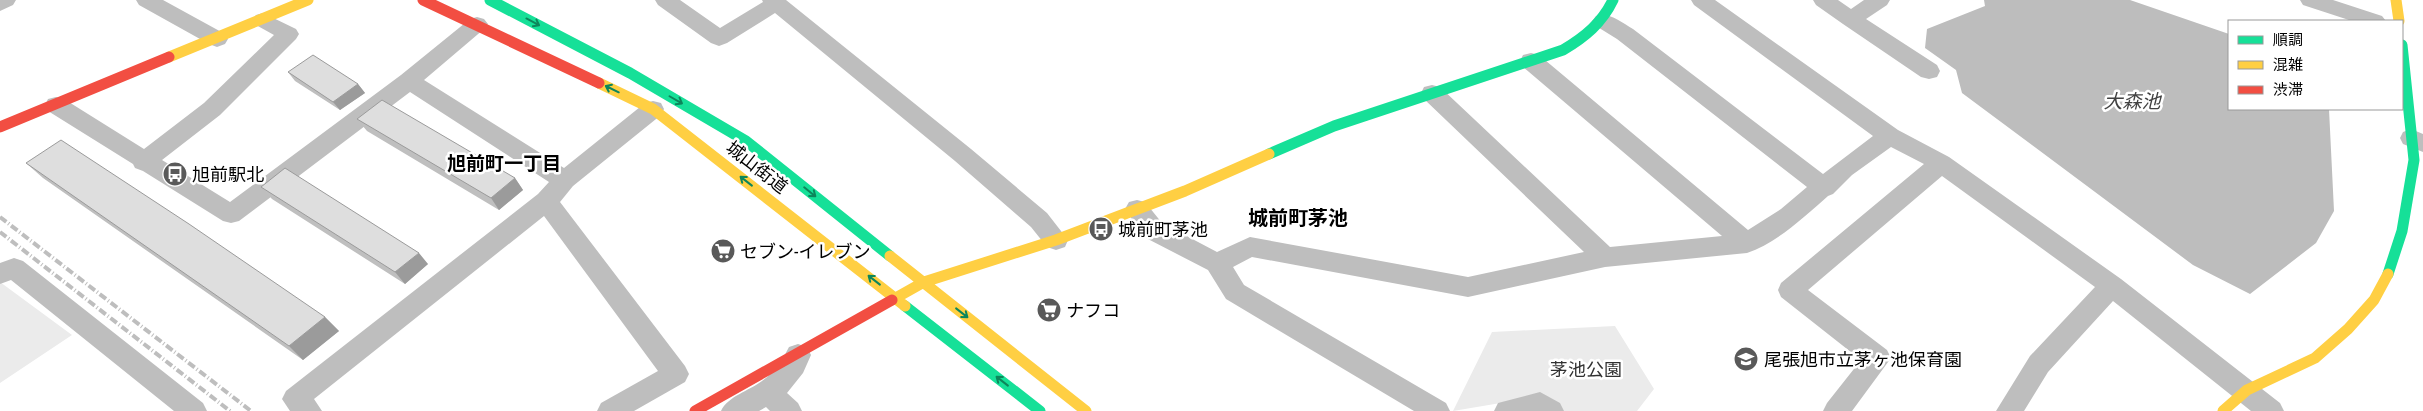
<svg xmlns="http://www.w3.org/2000/svg" width="2423" height="411" font-family="'Roboto Condensed','Noto Sans JP',sans-serif">
<rect width="100%" height="100%" fill="#fff"/>
<path fill="#ebebeb" d="M0,282l72,53 -72,48z
M1615,326l39,63 -17,22h-77l-24,-14 -83,14 39,-79z"/>
<path fill="#bdbdbd" d="M1984,0h146l99,34v75h100l5,102 -18,32 -66,51 -57,-29 -231,-172 -6,-23 -31,-22 2,-19 58,-23z"/>
<g fill="none" stroke-linecap="round" stroke-linejoin="round">
<path fill="#bebebe" fill-rule="evenodd" d="M0,0h16l-3,5 -13,6z
M136,0h27l62,34 3,5 -3,5 -8,3 -8,-3 -70,-39z
M655,0h25l40,28 43,-26 -1,-2h24l185,149 76,64 21,27 -3,7 -9,3 -9,-3 -16,-20 -76,-66 -180,-148 -48,30 -8,3 -8,-3 -53,-38z
M1691,0h24l183,130 51,27 172,122 159,124 4,8h-33l-138,-110 -65,71 -24,39h-28l34,-55 65,-69 -153,-111 -134,114 79,60 4,8 -39,53h-29l4,-8 34,-43 -80,-63 -3,-7 3,-7 143,-119 -33,-17 -39,28 -19,19 -5,2c-24,21 -51,47 -81,57l-142,14 -137,30 -216,-40 -19,10 11,18 202,118 4,8h-36l-188,-112 -18,-29 -64,-33 -19,-28 4,-7 8,-2 8,2 17,21 55,29 33,-15 218,40 116,-25 -160,-153 -3,-6 3,-6 8,-2 8,2 170,160 112,-11 -199,-169 -3,-6 3,-6 8,-2 8,2 209,175 33,-21 26,-22 -190,-148 -21,-13 -4,-5 4,-5c13,-4 25,6 37,13l190,145 50,-38 -179,-131z
M1813,0h25l13,9 13,-9h26l-3,5 -21,14 71,46 3,6 -3,6 -8,2 -8,-2 -78,-53 -27,-19z
M2300,0h33l49,16 4,5h-34l-49,-16z
M263,13l33,16 3,5 -3,5 -76,76 -58,45 68,42 171,-127 69,-56 7,-2 7,2 4,5 -4,5 -60,51 140,88 81,-65 8,-2 8,2 3,6 -3,6 -88,71 -13,16 125,164 4,8 -4,8 -51,29h-37l4,-8 57,-32 -114,-155 -230,183 8,12h-32l-8,-12 4,-8 252,-197 11,-12 -139,-90 -171,129 -8,2 -8,-2 -80,-50 -8,-3 -2,-4 -85,-53 -3,-6 3,-6 8,-2 8,2 80,50 60,-46 70,-68 -18,-10 -4,-5 4,-5z
M2411,129l12,5v18l-20,-8 -3,-6 3,-6z
M14,258l9,3 180,142 4,8h-33l-163,-131 -11,4v-21z
M798,344l9,3 4,8 -8,18 -16,20 11,10 4,8h-32l-4,-4 -7,4h-38c7,-15 28,-20 41,-30 13,-9 20,-20 27,-34z
M1540,392l20,11 4,8h-70l4,-8z"/>
<path stroke="#16e098" stroke-width="11" d="M490,0l140,73 116,68 144,115
M1269,154l65,-28 229,-76c22,-13 39,-27 50,-50
M2388,274l14,-43 12,-71 -12,-115
M905,306l135,105"/>
<path stroke="#ffcf43" stroke-width="11" d="M2396,0l3,21
M169,57l139,-57
M599,83l54,26 252,197
M890,256l196,155
M892,300l32,-18 132,-42 129,-49 84,-37
M2223,411l24,-21 68,-32 33,-29 26,-29 14,-26"/>
<path stroke="#f24e42" stroke-width="11" d="M423,0l176,83
M0,127l169,-70
M695,411l197,-111"/>
<path stroke="#bebebe" stroke-width="4" stroke-dasharray="8 2.5 1 2.5" stroke-linecap="butt" d="M0,217l251,194
M0,232l230,179"/>
</g>
<path fill="#bfbfbf" d="M288,72l70,12 7,9 -25,17 -45,-29z
M357,119l158,59 8,12 -24,20 -132,-79z
M26,163l299,154 14,14 -36,29 -260,-182z
M261,187l167,77 -23,20 -133,-85z"/>
<path fill="#9b9b9b" d="M358,84l7,9 -25,17 -7,-8z
M515,178l8,12 -24,20 -8,-12z
M419,253l9,11 -23,20 -10,-12z
M325,317l14,14 -36,29 -14,-14z"/>
<path fill="#dedede" stroke="#9b9b9b" d="M313,55l45,29 -25,18 -45,-30z
M382,100l133,78 -24,20 -134,-79z
M61,140l128,84 136,93 -36,29 -263,-183z
M285,168l134,85 -24,19 -134,-85z"/>
<defs><path id="oneway-shaft" d="M-6 0H5M1.5-3L5.5 0L1.5 3" fill="none" stroke-width="1.6" stroke-linecap="round" stroke-linejoin="round" transform="scale(1.25)"/></defs>
<g stroke="#0d865b">
<use href="#oneway-shaft" transform="translate(533 22) rotate(28)"/>
<use href="#oneway-shaft" transform="translate(612 89) rotate(-154)"/>
<use href="#oneway-shaft" transform="translate(676 100) rotate(30)"/>
<use href="#oneway-shaft" transform="translate(746 181) rotate(-142)"/>
<use href="#oneway-shaft" transform="translate(810 192) rotate(39)"/>
<use href="#oneway-shaft" transform="translate(874 280) rotate(-142)"/>
<use href="#oneway-shaft" transform="translate(962 313) rotate(38)"/>
<use href="#oneway-shaft" transform="translate(1002 381) rotate(-142)"/>
</g>
<defs>
<symbol id="bus-disc" viewBox="-11 -11 22 22"><circle r="9.5" fill="#595959" stroke="#fff"/><path d="M-5-6H5V4H4V6H2V4H-2V6H-4V4H-5ZM-3.5-4V0h7V-4ZM-3.5 1.2v1.5H-2V1.2ZM2 1.2v1.5H3.5V1.2Z" fill="#fff"/></symbol>
<symbol id="supermarket-disc" viewBox="-11 -11 22 22"><circle r="9.5" fill="#595959" stroke="#fff"/><path d="M-6-5.5h2.5l.6 2H6L4.5 2H-2.5L-4.4-4H-6ZM-1.5 3.2a1.3 1.3 0 1 0 .1 0ZM3 3.2a1.3 1.3 0 1 0 .1 0Z" fill="#fff"/></symbol>
<symbol id="school-disc" viewBox="-11 -11 22 22"><circle r="9.5" fill="#595959" stroke="#fff"/><path d="M0-5L7-2L0 1L-7-2ZM-4 1L0 2.5L4 1V4Q0 6-4 4Z" fill="#fff"/></symbol>
</defs>
<g fill-rule="evenodd">
<use href="#bus-disc" x="161" y="160" width="28" height="28"/>
<use href="#bus-disc" x="1087" y="215" width="28" height="28"/>
<use href="#supermarket-disc" x="709" y="237" width="28" height="28"/>
<use href="#supermarket-disc" x="1035" y="296" width="28" height="28"/>
<use href="#school-disc" x="1732" y="345" width="28" height="28"/>
</g>
<g text-anchor="middle" dominant-baseline="central" stroke-width="5" stroke-linejoin="round" paint-order="stroke">
<g font-size="18" fill="#000" stroke="#fff">
<text transform="translate(757 167) rotate(38)">城山街道</text>
</g>
<g font-size="18" fill="#000" stroke="#fff" text-anchor="start">
<text x="192" y="174">旭前駅北</text>
<text x="1118" y="229">城前町茅池</text>
<text x="740" y="251">セブン-イレブン</text>
<text x="1066" y="310">ナフコ</text>
<text x="1764" y="359">尾張旭市立茅ヶ池保育園</text>
</g>
<g font-size="18" fill="#313131" stroke="#fff">
<text x="1586" y="369">茅池公園</text>
</g>
<g font-size="19" font-style="italic" fill="#424242" stroke="#fff">
<text x="2132" y="101">大森池</text>
</g>
<g font-size="19" font-weight="bold" fill="#000" stroke="#fff">
<text x="504" y="163">旭前町一丁目</text>
</g>
<g font-size="20" font-weight="bold" fill="#000" stroke="#fff">
<text x="1298" y="218">城前町茅池</text>
</g>
</g>
<rect x="2228" y="20" width="175" height="90" fill="#ffffff" stroke="#999999"/>
<rect x="2238" y="36" width="25" height="8" fill="#16e098" stroke="#999999"/>
<text x="2273" y="45" font-size="15" fill="#000000">順調</text>
<rect x="2238" y="61" width="25" height="8" fill="#ffcf43" stroke="#999999"/>
<text x="2273" y="70" font-size="15" fill="#000000">混雑</text>
<rect x="2238" y="86" width="25" height="8" fill="#f24e42" stroke="#999999"/>
<text x="2273" y="95" font-size="15" fill="#000000">渋滞</text>
</svg>
